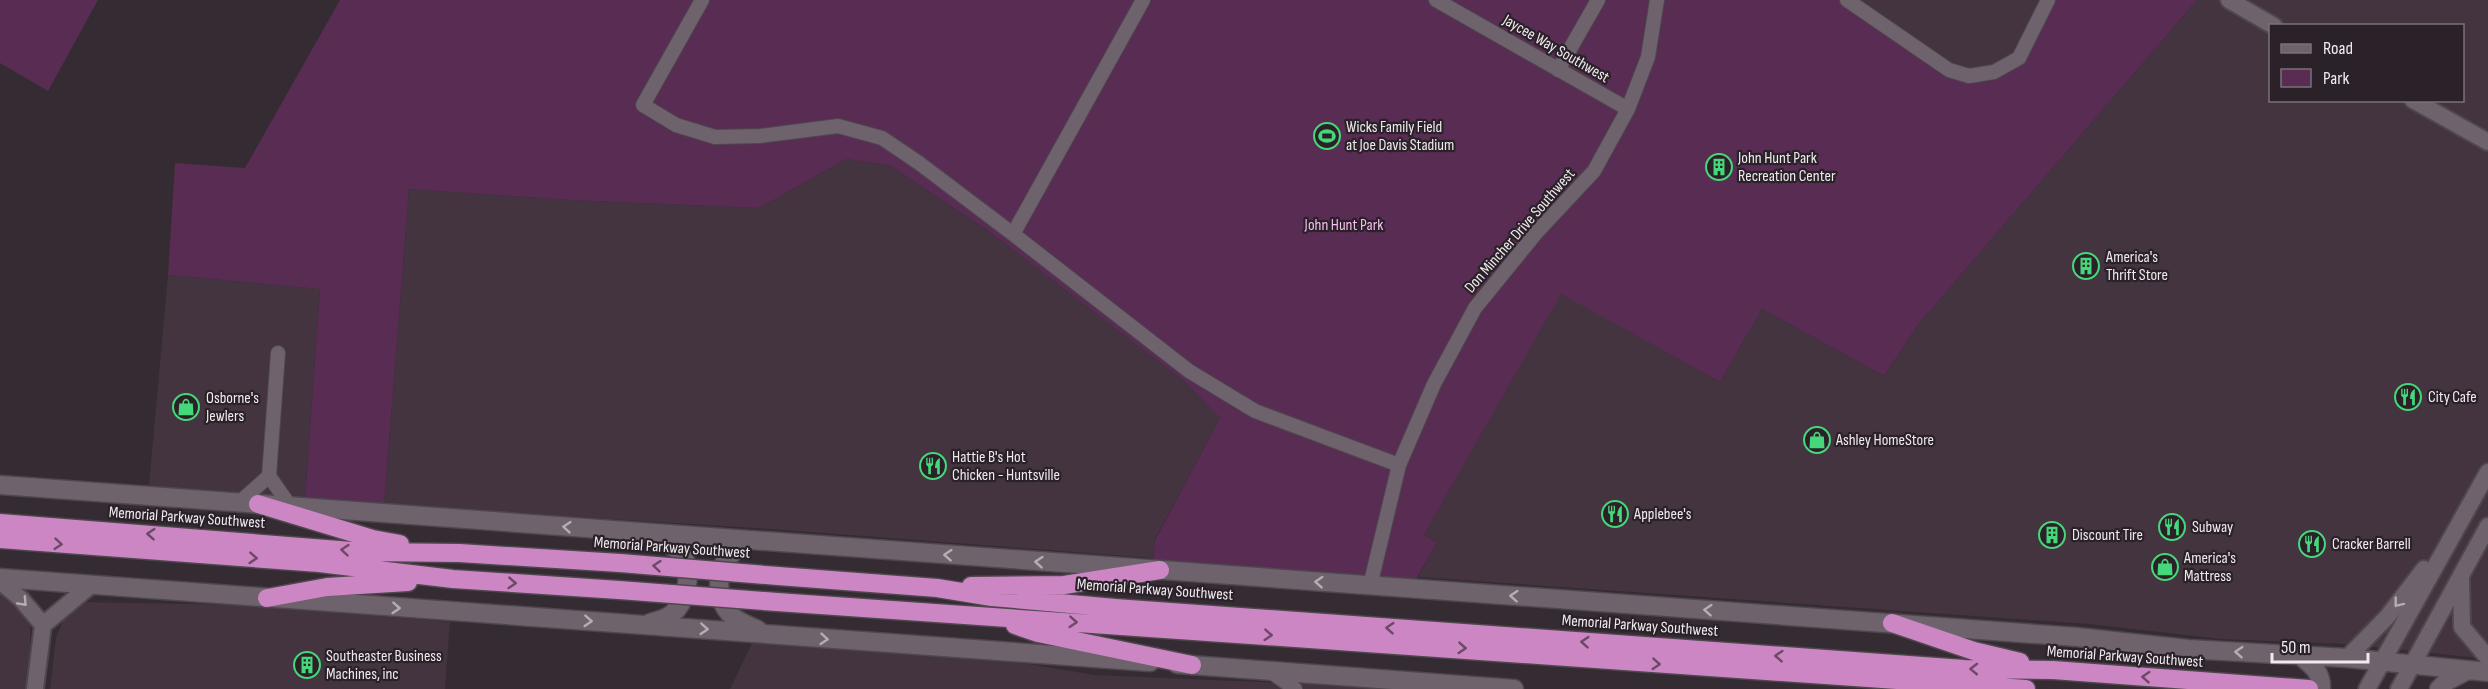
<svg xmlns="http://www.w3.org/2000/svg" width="2488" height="689" font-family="'Sofia Sans Condensed',sans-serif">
<rect width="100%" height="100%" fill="#352b33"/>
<path fill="#433440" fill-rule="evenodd" d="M1847,0h201l-29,58 -50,18z
M2197,0h291v659l-144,-15 -123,-5 -132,-15 -671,-47 19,-34 -13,-8 137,-242 159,89 42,-73 122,67 33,-50zM2270,26h192v74h-192z
M846,159l45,7 96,64 198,152 35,36 -65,121 -2,19 -382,-29 -387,-24 25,-316 161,11 190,8z
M168,275l152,14 -15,211 -156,-14z
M0,593l8,2 13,7 9,25v62h-30z
M81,602l166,3 203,17 -5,67h-395l6,-51 7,-18z
M752,643l227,13 115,19 241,10 39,4h-644z"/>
<path fill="#582c53" d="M0,0h98l-50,91 -48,-28z
M340,0h1507l122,76 50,-18 29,-58h149l-280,326 -33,50 -122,-67 -42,73 -159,-88 -137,241 13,8 -26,45 -259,-18 3,-30 65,-122 -35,-36 -198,-152 -96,-64 -45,-7 -86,49 -190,-8 -161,-11 -25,316 -79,-5 15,-211 -152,-14 7,-112 70,5z"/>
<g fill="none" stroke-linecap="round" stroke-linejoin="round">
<defs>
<path id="minor" d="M702,0l-59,105 33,20 39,12 45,-1 78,-10 44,12 37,25 94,71
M1143,0l-130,234 176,137 66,40 144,54
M1436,0l192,109
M1847,0l102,70 20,6 25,-4 25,-14 29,-58
M1558,70l40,-70
M269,476l9,-123
M240,502l29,-26 21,30
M1370,586l29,-121 35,-81 41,-76 61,-75 58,-62 34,-62 20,-52 9,-57
M1271,672l24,17"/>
<path id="tertiary" d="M2229,0l45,26
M2413,100l75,42
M2461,578l1,49 26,31
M0,581l21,18 22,26
M2347,658l41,-42 36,-47
M35,689l8,-64 48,-40
M2367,689l121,-217
M2399,689l89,-163"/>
<path id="secondary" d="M0,485l2077,152 111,12 159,9 141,14
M749,540c-7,6 -16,11 -22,19 -12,16 -10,43 5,57 7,6 17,10 26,14
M0,578l1150,84
M650,623c7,-2 16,-4 22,-9 14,-11 20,-39 12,-56 -6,-11 -20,-16 -30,-22
M2301,656c12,10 21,17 20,33
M1177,664l337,25
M2439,689l8,-8 19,-10"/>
<path id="motorway" d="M258,504l115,35 27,5
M0,523l364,29 95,1 161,10
M0,539l319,24 134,16 166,11
M778,576l159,12 55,9 123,11 849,61 89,1 256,19
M971,586l93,-1 96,-15
M267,598l60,-11 81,-5
M777,602l1249,87
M1892,623l82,28 46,11
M1015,625l23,8 154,32"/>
</defs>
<use href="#minor" stroke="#4f474e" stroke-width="16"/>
<use href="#tertiary" stroke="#4f474e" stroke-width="20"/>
<use href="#secondary" stroke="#4f474e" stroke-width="21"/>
<use href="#motorway" stroke="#4f474e" stroke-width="21"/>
<use href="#minor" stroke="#6e636c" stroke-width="14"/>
<use href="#tertiary" stroke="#6e636c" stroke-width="16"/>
<use href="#secondary" stroke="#6e636c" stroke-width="18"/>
<use href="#motorway" stroke="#cc86c3" stroke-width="18"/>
<defs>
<path id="motorway-bridge" d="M620,563l158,13
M619,590l158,12"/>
</defs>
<use href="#motorway-bridge" stroke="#4f474e" stroke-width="21" stroke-linecap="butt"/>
<use href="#motorway-bridge" stroke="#cc86c3" stroke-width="18"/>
</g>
<defs><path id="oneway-chevron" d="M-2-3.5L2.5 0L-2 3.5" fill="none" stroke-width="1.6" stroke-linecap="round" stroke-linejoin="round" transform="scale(1.5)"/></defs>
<g stroke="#b6adb4">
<use href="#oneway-chevron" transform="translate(567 527) rotate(-175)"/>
<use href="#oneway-chevron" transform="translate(948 555) rotate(-176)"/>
<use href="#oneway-chevron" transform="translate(1039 562) rotate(-176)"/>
<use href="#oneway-chevron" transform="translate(1319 582) rotate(-176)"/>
<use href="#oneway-chevron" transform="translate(1514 596) rotate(-176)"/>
<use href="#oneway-chevron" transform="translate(23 602) rotate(47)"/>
<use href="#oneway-chevron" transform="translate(2398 603) rotate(128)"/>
<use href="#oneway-chevron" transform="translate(396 608) rotate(4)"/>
<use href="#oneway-chevron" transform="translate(1708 610) rotate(-176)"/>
<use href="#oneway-chevron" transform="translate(588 621) rotate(4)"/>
<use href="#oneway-chevron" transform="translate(704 629) rotate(4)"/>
<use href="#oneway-chevron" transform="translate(824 639) rotate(5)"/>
<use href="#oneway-chevron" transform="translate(2239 652) rotate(-176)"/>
</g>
<g stroke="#6b4967">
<use href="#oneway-chevron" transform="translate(151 534) rotate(-176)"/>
<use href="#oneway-chevron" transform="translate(58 544) rotate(5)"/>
<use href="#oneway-chevron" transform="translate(345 550) rotate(-175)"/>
<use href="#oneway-chevron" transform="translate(253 558) rotate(4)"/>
<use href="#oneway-chevron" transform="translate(657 566) rotate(-175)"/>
<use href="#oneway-chevron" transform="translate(512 583) rotate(4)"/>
<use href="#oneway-chevron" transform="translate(1073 622) rotate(4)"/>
<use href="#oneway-chevron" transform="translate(1390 628) rotate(-176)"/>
<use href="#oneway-chevron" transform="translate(1268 635) rotate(4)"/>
<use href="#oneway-chevron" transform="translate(1585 642) rotate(-176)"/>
<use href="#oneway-chevron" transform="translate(1462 648) rotate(4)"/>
<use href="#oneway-chevron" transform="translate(1779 656) rotate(-176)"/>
<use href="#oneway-chevron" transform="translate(1656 664) rotate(4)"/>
<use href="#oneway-chevron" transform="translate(1974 669) rotate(-179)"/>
<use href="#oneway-chevron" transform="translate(2146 677) rotate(-176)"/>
</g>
<defs>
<symbol id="stadium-ring" viewBox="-11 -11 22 22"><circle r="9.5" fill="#2a2129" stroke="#45d77a" stroke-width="1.5"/><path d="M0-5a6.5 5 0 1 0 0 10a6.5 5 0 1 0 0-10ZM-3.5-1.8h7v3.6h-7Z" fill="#45d77a"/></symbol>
<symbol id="building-ring" viewBox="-11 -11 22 22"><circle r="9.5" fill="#2a2129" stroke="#45d77a" stroke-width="1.5"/><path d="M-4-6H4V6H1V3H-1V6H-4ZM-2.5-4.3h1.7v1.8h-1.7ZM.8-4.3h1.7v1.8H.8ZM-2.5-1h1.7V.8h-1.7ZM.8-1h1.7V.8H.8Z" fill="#45d77a"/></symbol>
<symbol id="restaurant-ring" viewBox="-11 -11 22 22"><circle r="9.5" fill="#2a2129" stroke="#45d77a" stroke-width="1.5"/><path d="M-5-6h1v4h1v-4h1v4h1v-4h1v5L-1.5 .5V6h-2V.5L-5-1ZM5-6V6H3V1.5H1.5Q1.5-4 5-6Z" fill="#45d77a"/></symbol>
<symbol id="shop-ring" viewBox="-11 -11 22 22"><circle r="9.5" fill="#2a2129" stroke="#45d77a" stroke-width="1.5"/><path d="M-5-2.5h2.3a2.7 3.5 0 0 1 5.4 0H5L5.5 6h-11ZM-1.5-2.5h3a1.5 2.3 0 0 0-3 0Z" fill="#45d77a"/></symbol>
</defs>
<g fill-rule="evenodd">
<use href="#stadium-ring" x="1312" y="121" width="30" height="30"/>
<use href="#building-ring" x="1704" y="152" width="30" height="30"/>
<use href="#building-ring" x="2071" y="251" width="30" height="30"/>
<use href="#restaurant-ring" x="2393" y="382" width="30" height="30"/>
<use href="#shop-ring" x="171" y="392" width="30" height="30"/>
<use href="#shop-ring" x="1802" y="425" width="30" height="30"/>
<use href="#restaurant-ring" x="918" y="451" width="30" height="30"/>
<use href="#restaurant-ring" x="1600" y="499" width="30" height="30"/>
<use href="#restaurant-ring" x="2157" y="512" width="30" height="30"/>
<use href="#building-ring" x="2037" y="520" width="30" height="30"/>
<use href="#restaurant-ring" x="2297" y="529" width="30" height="30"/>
<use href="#shop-ring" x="2150" y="552" width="30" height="30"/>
<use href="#building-ring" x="292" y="650" width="30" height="30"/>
</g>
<g text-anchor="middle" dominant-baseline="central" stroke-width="4.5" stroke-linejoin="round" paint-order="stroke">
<g font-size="16" fill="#f0eaef" stroke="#2a2129">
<text transform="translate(1556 49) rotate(30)">Jaycee Way Southwest</text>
<text transform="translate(1520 231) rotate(-49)">Don Mincher Drive Southwest</text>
<text transform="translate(187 518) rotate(4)">Memorial Parkway Southwest</text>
<text transform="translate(672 548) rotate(4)">Memorial Parkway Southwest</text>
<text transform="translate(1155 590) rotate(4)">Memorial Parkway Southwest</text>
<text transform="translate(1640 626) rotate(4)">Memorial Parkway Southwest</text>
<text transform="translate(2125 657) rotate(4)">Memorial Parkway Southwest</text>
</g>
<g font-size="16" fill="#f0eaef" stroke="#2a2129" text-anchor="start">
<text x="1346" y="127">Wicks Family Field<tspan x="1346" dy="18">at Joe Davis Stadium</tspan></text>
<text x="1738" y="158">John Hunt Park<tspan x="1738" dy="18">Recreation Center</tspan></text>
<text x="2106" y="257">America's<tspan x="2106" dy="18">Thrift Store</tspan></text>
<text x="2428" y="397">City Cafe</text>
<text x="206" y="398">Osborne's<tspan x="206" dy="18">Jewlers</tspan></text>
<text x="1836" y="440">Ashley HomeStore</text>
<text x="952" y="457">Hattie B's Hot<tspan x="952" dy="18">Chicken - Huntsville</tspan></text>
<text x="1634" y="514">Applebee's</text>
<text x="2192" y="527">Subway</text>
<text x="2072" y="535">Discount Tire</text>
<text x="2332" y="544">Cracker Barrell</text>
<text x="2184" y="558">America's<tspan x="2184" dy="18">Mattress</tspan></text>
<text x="326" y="656">Southeaster Business<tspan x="326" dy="18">Machines, inc</tspan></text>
</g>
<g font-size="16" fill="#f8bcef" stroke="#2a2129">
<text x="1344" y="225">John Hunt Park</text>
</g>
</g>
<rect x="2269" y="24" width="195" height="78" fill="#2a2129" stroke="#797178" stroke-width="1.5"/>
<rect x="2281" y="44" width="30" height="9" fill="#6e636c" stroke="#797178" stroke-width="1.5"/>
<text x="2323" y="54" font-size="18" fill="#f0eaef">Road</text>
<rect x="2281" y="69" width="30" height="18" fill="#582c53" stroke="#797178" stroke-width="1.5"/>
<text x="2323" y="84" font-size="18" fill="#f0eaef">Park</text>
<path d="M2272 653v9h96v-9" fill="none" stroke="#f0eaef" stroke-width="3"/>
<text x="2281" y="653" font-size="18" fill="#f0eaef" stroke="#2a2129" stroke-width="4.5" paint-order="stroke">50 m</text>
</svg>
